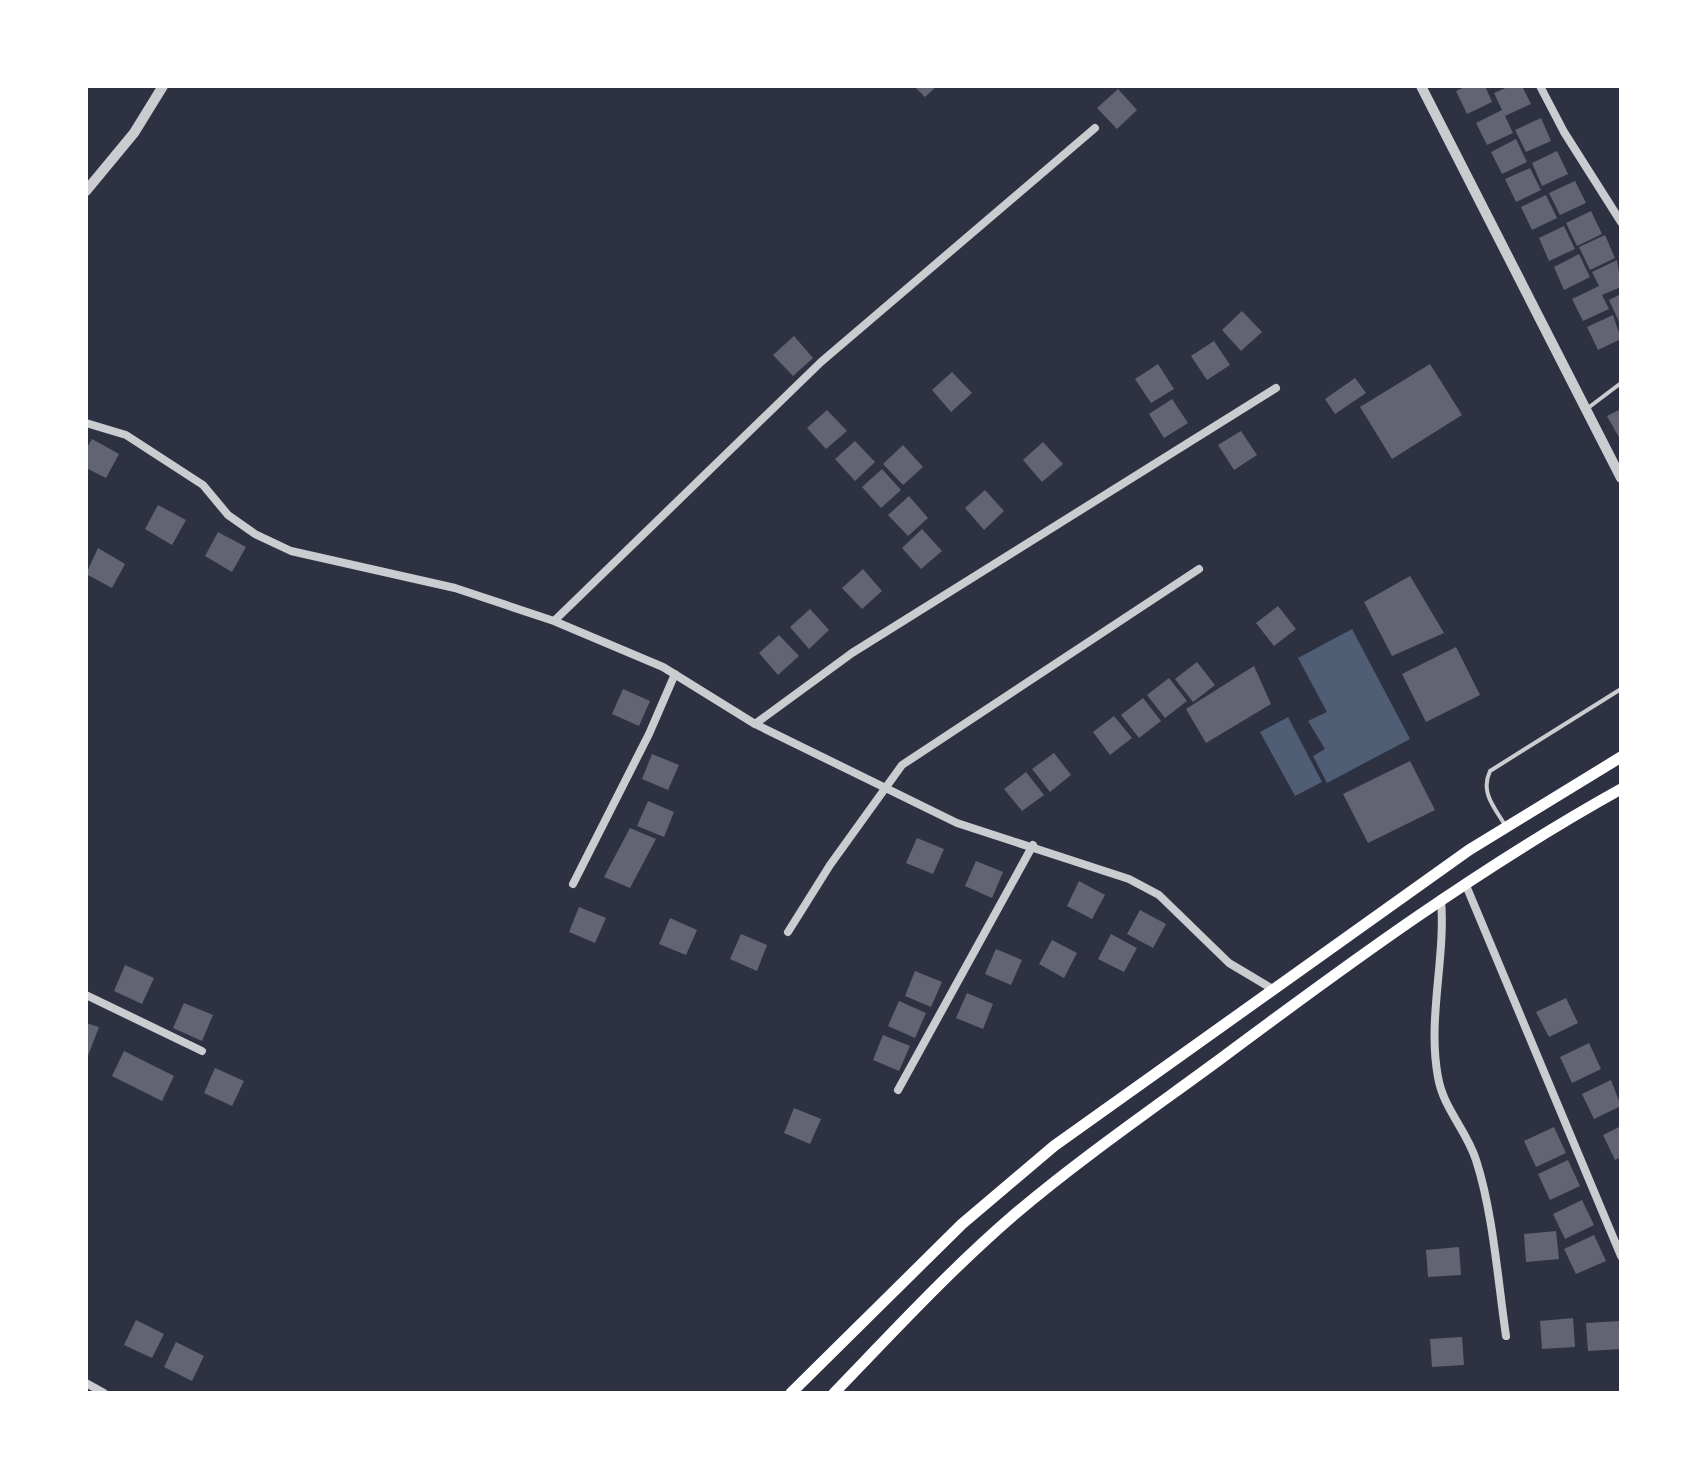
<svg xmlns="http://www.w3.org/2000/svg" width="1707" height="1479" font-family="'Roboto Condensed',sans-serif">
<rect width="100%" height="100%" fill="#2d3142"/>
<path fill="#4f5d75" d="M1352,629l58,110 -83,44 -14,-27 12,-7 -17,-28 19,-9 -29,-54z
M1288,717l34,65 -27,14 -35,-64z"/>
<path fill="#626471" d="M914,86h23l-12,11z
M1467,86h18l7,16 -25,12 -11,-23z
M1510,86h12l9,18 -26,12 8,17 -26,12 -11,-22 26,-13 -8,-17z
M1118,89l19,21 -20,19 -20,-21z
M1541,118l10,23 -25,11 -11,-22z
M1516,139l11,23 -25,12 -11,-22z
M1557,151l11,23 -26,12 -10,-23z
M1530,168l11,22 -25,12 -11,-23z
M1575,181l11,22 -26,12 -11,-22z
M1546,195l11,23 -25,12 -11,-23z
M1591,211l11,23 -25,12 -11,-23z
M1564,226l11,23 -26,12 -10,-23z
M1605,235l10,23 -25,12 -11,-23z
M1579,254l11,23 -26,13 -10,-23z
M1617,260l4,27 -19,8 7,14 -26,12 -11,-22 27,-13 -7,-14z
M1621,294v32l-12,-26z
M1242,311l20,21 -21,19 -19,-21z
M1613,315l8,24 -23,11 -11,-23z
M794,336l19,22 -20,18 -20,-21z
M1214,341l16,24 -23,15 -16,-24z
M1158,364l16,25 -23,14 -16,-24z
M1430,364l32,51 -70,44 -32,-52z
M952,372l20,21 -21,19 -19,-22z
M1355,378l11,15 -31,21 -10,-15z
M1172,399l16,24 -24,15 -15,-24z
M1621,409v32l-14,-25z
M827,410l20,21 -21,18 -19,-21z
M1241,431l16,24 -23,15 -16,-25z
M92,439l27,15 -13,24 -20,-10v-19z
M855,441l20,21 -20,19 -20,-22z
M1043,442l20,22 -21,18 -19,-22z
M903,445l20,22 -20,18 -20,-21z
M882,469l19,21 -20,18 -19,-21z
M985,490l19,21 -20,19 -19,-22z
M909,496l19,22 -20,18 -20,-21z
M158,505l28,15 -14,25 -27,-16z
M922,529l20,22 -21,18 -19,-21z
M218,532l28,15 -14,25 -27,-16z
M98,548l27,16 -13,24 -26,-14z
M863,569l19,22 -20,18 -20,-21z
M1410,576l34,57 -52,23 -28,-54z
M1278,606l18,23 -22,17 -18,-23z
M810,609l19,21 -20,19 -19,-22z
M779,635l20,21 -21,19 -19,-22z
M1456,647l24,48 -54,27 -24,-48z
M1197,662l18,23 -22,17 -18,-23z
M1254,666l17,38 -65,39 -20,-34z
M1169,678l18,23 -22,17 -18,-23z
M623,689l27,12 -11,25 -27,-12z
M1143,698l18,23 -22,17 -18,-23z
M1114,716l18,22 -22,17 -17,-23z
M1054,753l17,22 -21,17 -18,-23z
M652,754l27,11 -11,25 -26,-11z
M1410,761l25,49 -67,33 -25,-49z
M1026,772l18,23 -22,16 -18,-22z
M648,801l26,11 -10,25 -27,-11z
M630,828l26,11 -26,49 -26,-11z
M917,838l27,11 -11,25 -27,-11z
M976,861l27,11 -11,26 -27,-12z
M1079,881l26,14 -13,24 -25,-13z
M579,907l27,11 -11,25 -26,-11z
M1140,910l26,14 -13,24 -26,-14z
M670,918l27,12 -11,25 -27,-11z
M741,934l26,11 -10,26 -27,-12z
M1111,934l26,14 -13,24 -26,-13z
M1052,940l25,13 -13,25 -25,-14z
M996,949l26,11 -11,25 -26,-11z
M125,965l29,13 -12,26 -28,-13z
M915,971l27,11 -11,25 -26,-11z
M967,993l26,11 -10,25 -27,-11z
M1566,998l12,25 -29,14 -13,-25z
M899,1001l27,12 -11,25 -27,-12z
M184,1003l29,12 -11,26 -29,-13z
M86,1023l13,4 -13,34z
M883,1035l27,11 -11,25 -26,-11z
M1589,1043l12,26 -29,14 -12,-26z
M124,1051l50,25 -12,25 -50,-25z
M215,1068l29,13 -12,25 -28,-13z
M1611,1080l10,26 -27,13 -12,-25z
M794,1108l27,11 -11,25 -26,-11z
M1621,1126v31l-6,3 -12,-25z
M1554,1127l12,26 -30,14 -12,-26z
M1568,1160l12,26 -30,14 -12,-26z
M1582,1200l12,25 -29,14 -12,-25z
M1556,1231l3,28 -33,3 -2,-28z
M1594,1235l12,26 -30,13 -12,-25z
M1459,1247l2,28 -33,2 -2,-27z
M1573,1318l2,29 -33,2 -2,-28z
M136,1320l28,14 -12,24 -28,-13z
M1619,1321l2,28 -33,2 -2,-28z
M1462,1337l2,28 -32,2 -2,-28z
M176,1342l28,14 -12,25 -28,-14z"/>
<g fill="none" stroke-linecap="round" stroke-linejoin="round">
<path stroke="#caccd0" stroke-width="4" d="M1588,408l33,-25
M1505,825c-11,-18 -25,-33 -15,-54l131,-82"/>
<path stroke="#caccd0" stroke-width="8" d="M1540,86l24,46 57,90
M86,423l40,12 77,50 25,30 27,19 36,17 164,37 99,33 109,46 92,57 202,99 172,56 30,16 70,68 42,25
M554,621l267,-259 274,-234
M755,724l97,-71 424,-265
M1465,883l156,373
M573,884l76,-150 26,-60
M1441,899c5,59 -14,120 -3,178 5,31 29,54 38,83 17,52 22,122 30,176
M788,932l42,-67 72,-100 297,-196
M86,995l116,56
M898,1090l135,-245
M86,1383l18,10"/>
<path stroke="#caccd0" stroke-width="10" d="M1421,86l200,392
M86,191l48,-58 29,-47"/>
<path stroke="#fff" stroke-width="11" d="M791,1393l171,-169 92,-78 415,-296 152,-93
M834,1393c59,-61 117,-124 181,-179 65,-55 136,-104 204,-154 130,-97 260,-192 402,-271"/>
</g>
<rect width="1707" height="1479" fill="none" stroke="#ffffff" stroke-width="176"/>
</svg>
